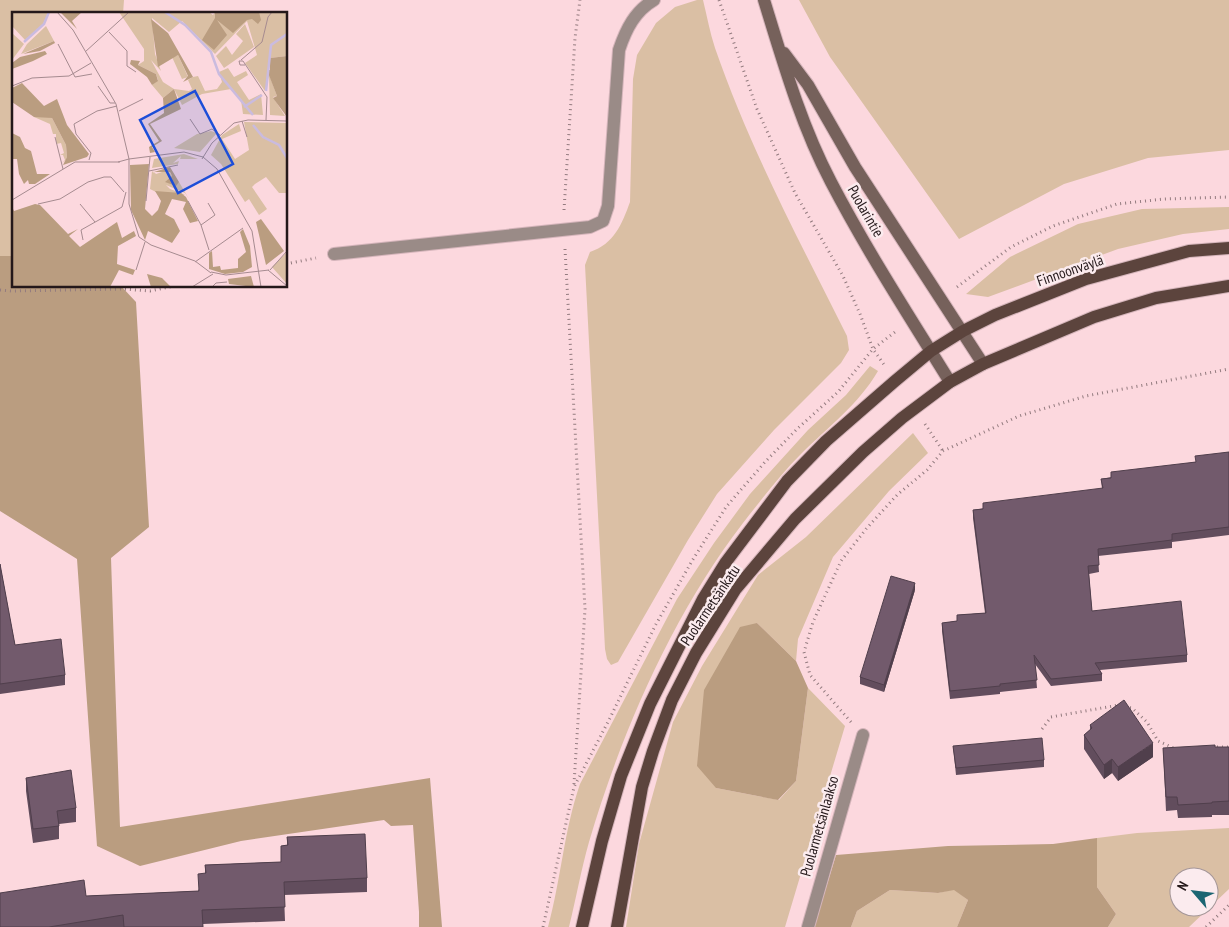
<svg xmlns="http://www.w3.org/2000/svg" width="1229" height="927" font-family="'PT Sans Narrow',sans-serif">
<rect width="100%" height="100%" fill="#fcd8de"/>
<path fill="#dabfa4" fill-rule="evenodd" d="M0,0h124l-1,14h-109v242h-14z
M697,0h6c4,16 7,33 12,48 35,101 85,194 132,288l2,14 -8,13 -67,67 -57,64 -29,46 -70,122 -7,3 -4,-6 -2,-10 -20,-384 5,-13c24,-8 32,-28 40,-50l3,-123 4,-24 19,-32 19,-16z
M799,0h430v150l-81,8 -84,26 -105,55 -129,-182z
M1229,207v22l-46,5 -65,15 -130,48 -22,-3 44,-37 68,-33 64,-15z
M870,366l8,5c-19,33 -50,56 -77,83 -21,21 -40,46 -58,69 -70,91 -122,210 -154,319 -8,28 -13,57 -20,85h-21c13,-47 16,-97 32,-143l97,-185 37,-56 36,-49 58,-64 38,-35z
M913,433l15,20 -39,38 -56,66 -35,82 -2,22 -39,-38 -41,165 63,12 17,-19 12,-93 37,38 -60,201h-159l13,-83 34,-122 29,-56 56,-91 48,-38z
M1229,828v61l-40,38h-81l8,-13 -19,-27v-49l40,-5zM1179,877h30v30h-30z
M954,889l14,11 -11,27h-106l6,-16 33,-21 48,3z"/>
<path fill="#ba9d80" d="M0,256h14v30h107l15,16 13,225 -38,31 9,269 310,-49 12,149h-23v-15l-6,-87 -22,1 -7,-6 -143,21 -101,25 -43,-20 -20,-287 -77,-48z
M757,623l39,38 12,27 -12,93 -18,19 -62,-12 -19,-22 7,-76 36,-63z
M1097,838v49l19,27 -8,13h-151l11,-27 -14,-10 -16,3 -48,-3 -33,21 -6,16h-37l22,-72 112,-9 105,-2z"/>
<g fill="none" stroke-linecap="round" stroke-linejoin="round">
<defs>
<path id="street" d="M334,254l256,-27 13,-6 5,-15 11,-156c7,-21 16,-39 35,-50
M808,927l55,-192"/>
<path id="secondary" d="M764,0c19,62 37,125 67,182 36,69 78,134 119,200
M784,53l24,32 47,82 128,197"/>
<path id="primary" d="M582,927l20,-86 19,-65 29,-72 53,-105 23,-37 61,-81 39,-40 69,-60 36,-30 32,-20 32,-16 91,-36 103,-28 40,-3
M617,927l25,-140 11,-36 19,-51 24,-47 39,-63 60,-71 68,-67 39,-34 48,-36 33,-18 111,-47 62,-19 73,-12"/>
</defs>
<use href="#street" stroke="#d5b5bb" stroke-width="14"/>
<use href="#secondary" stroke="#d5b5bb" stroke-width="14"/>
<use href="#primary" stroke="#d5b5bb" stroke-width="14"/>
<path stroke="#937b7f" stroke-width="3" stroke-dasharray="1 4" stroke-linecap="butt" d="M719,0l38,109 38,84 48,83 17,38 13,35 12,17
M564,210l11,-172 5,-38
M565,249l20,360 -11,175
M286,264l30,-6
M957,287l54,-40 42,-21 64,-22 47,-5 65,-2
M0,290l12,1 111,-2 27,2 24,-5
M925,424l18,27
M1125,707l7,1 15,14 11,19 18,8
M851,722l-41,-47 -6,-23 9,-30 28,-61 25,-32 31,-34 30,-25 16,-19 76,-35 67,-20 143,-27
M1042,729l9,-12 68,-12
M1217,747h12
M543,927l31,-140 36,-69 45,-92 37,-65 34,-54 39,-45 32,-33 41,-37 35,-43 22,-17
M1206,927l23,-22"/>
<use href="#street" stroke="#9a8b87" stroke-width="12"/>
<use href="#secondary" stroke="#76615b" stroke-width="12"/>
<use href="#primary" stroke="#5c443d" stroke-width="12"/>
</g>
<path fill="#624d5d" d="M1229,452v83l-57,7v6l-74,8 1,16 -10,2 3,37 95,44v7l-87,8 2,4v7l-51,5 -16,-22 2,24 -37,4v2l-50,5 -8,-68v-8l15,-2v-6l28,-2 -12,-95v-8l129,-21 -1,-10 94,-17z
M0,564l15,81 50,30v10l-65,9z
M915,590l-31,102 -24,-8v-7z
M1090,725l63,32 -35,24 -6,-8 -8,6 -20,-30v-14l6,-5z
M953,746l91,14v7l-88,8z
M1215,747h14v68h-17v2l-34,1 -1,-8 -11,1 -3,-63z
M26,778l50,30v14l-17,2v15l-26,4 -7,-52z
M287,837l80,41v14l-83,3 1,26 -82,3v3h-203l86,-31 112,-5 7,-18v-8l76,-3v-16l6,-1z"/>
<path fill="#503f4c" d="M915,583v7l-31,102v-7z
M1153,743v14l-35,24v-14z
M1112,759v14l-8,6v-14z"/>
<path fill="#725a6c" stroke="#503f4c" d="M1229,452v75l-57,7v6l-74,9 1,16 -11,1 4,45 89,-10 6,54 -92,8 7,11 -51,5 -17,-24 3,25 -37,4v2l-50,5 -8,-68 15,-2v-6l29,-2 -13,-103 10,-1v-6l120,-15 -2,-9 10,-1v-6l85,-10 -1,-6z
M0,564l15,81 46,-6 4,36 -65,9z
M891,576l24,7 -31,102 -24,-8z
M1124,700l29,43 -35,24 -6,-8 -8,6 -20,-30 8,-7 -2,-3z
M1042,738l2,22 -88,8 -3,-22z
M1215,745v2h14v54l-17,1v1l-34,2 -1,-8h-11l-3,-49z
M71,770l5,38 -19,3 2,15 -26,3 -7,-51z
M365,834l2,44 -83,4 1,25 -83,3 1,17h-79l-1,-12 -74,12h-49v-34l84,-13 2,16 113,-5 -1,-17 8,-1 -1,-8 76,-3v-16l7,-1 -1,-8z"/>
<g text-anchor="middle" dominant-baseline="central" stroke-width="5" stroke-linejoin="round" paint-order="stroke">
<g font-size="15" fill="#24181a" stroke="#fbebee">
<text transform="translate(866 211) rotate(60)">Puolarintie</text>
<text transform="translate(1070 270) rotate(-19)">Finnoonväylä</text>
<text transform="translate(710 605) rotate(-56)">Puolarmetsänkatu</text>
<text transform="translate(819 826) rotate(-74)">Puolarmetsänlaakso</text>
</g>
</g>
<g transform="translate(12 12)">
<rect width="275" height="275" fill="#fcd8de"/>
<path d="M37,0l-6,12 -17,17 -14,-15 1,-14zM107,0h90l4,3 2,-3h72v44l-17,2 -1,16 8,22 -4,1 12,19 -15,-1 -1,-39 -4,15 -20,-28 12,-8 -10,-34 -32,33 -33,-33 -13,11 -17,-14 3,36 6,17 -10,-11 12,22 11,7 15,2 3,-2 -4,-9 5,-3 5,-1 7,15 12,-2 5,-7 -3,-10 9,-4 6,9 12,-6 2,4 -11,7 12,18 12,-6 2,21 -20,-1 -2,-14 -10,-11 -29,5 -20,11 -8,-16 -11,9 -11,-13 6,-5 -2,-6 -18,-9 6,-4v-12zM233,12l9,23 -30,21 -8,-12 10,-10 6,9 11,-14 -7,-7zM34,14l8,15 -33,13 6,-10zM0,21l12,11 -12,16 1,-9zM166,43l10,22 -6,2 -10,-22zM30,103l10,3 14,27 1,12 -1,3 -4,3 3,-3 -2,-5h-3l4,-2 -3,-10 -5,1v-10h-3l-3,-10 -16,-7zM232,110l43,1v70h-8l-13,-16 -11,7 -3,3 15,22 -8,6 -10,-16 -4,3 -24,-38 -10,-9 11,-20 17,-11 2,7 -19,8 13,20 14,-9zM199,119l6,2 -17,19 -26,-4 23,-14zM172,142l14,5h-18l1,-3 -8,7 6,-2 -1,3 -26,4 2,-9zM156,158l4,6 -3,5 4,3 6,-2 10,17 -4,-6 -19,-8 -10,-9 -3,-5 3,3zM140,159l18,18 11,4 4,2 -25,-1 -10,-5zM275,240v32l-15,-17z" fill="#dabfa4"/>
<path d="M48,0h22l-10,9 5,8zM203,0h44l2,8 -3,4 -6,-5 -5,1 -14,13 -16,-13 10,15 -13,15 -12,-10 13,-22zM139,7l17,14 25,44 -10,5 5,-6 -10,-21 -20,12zM42,29l1,2 -15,8 -17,3zM33,39l2,3 -14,7 -21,8v-6l8,-6zM275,44v61l-14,-19 4,-2 -10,-26h3v-12zM119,48l9,1 -2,4 18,9 2,7 -6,4 -5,-8 -17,-13zM10,71l22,23 13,-7 10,26 22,29 -2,3 -24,8 4,-8 -1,-12 -14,-27 -18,-1 -22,-15v-14zM162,77l7,20 -31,15 12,17 -10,6 3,5 -5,1 -1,-6 10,-6 -11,-17 16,-11 -1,-15zM0,121l8,4 5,11 6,3 6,23h13l-15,10h-6l-1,-4 -4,4 -5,-10 -2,-15h-5zM137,152l-4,45 7,7 6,-6 3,-9 -6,-10 26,2 5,4 12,24 -8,2 -7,-14 3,-7 -14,-3 -7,15 9,5 6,12 -8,12 -24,-12 -3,9 -14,-30 -1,-45zM158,155l9,15 -3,4 -11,-4 7,-6 -2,-4h-16zM23,192l5,1 28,29 10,-5 -9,7 11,11 37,-25 5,16 12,-7 2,5 -18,10 -1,18 18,6 -2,5 -14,-5 -9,17h-98v-80l2,4zM249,207l23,32 -18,14 -10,-43zM231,217l7,17 2,21 -9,5 -18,2 -16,-5v-16l3,-2 1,16 7,-1 1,4 17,-2v-9l8,-7 -6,-20zM135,262l15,4 9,9h-20zM239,264l3,11 -25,-3 -1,-5z" fill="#ba9d80"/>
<path fill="none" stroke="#cabbdf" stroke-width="2.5" d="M153,0l20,13 26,27 8,22 34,41M12,30l20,-18 5,-12M254,79l5,-46 16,-11M232,95l18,-12M241,113l10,12 16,8 8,13"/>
<path fill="none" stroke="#a68b90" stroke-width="1" d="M45,0l16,18 43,74 13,55 55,-7 19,5 14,12 35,62 9,56M97,20l18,19v15l9,6M46,32l17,33 17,-3M73,40l44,-40M229,48l21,-18 6,-25 4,-5M233,53h-5l-1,-4h4l24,36 -1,23M0,74l20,-8 37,-2 22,-13M86,74l12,17h5M107,99l24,-12M178,107l10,15 12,-5 8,6M230,109l5,16M43,125l8,32M190,147l10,-16 22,-20 14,-3 39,1M77,148l2,-7 -15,-19 -2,-10 23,-13 20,-5M106,150l11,-3v45l10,33 12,8 44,16 16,12M137,159l29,-6M0,188l63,-38h45M134,189l4,-44M176,189l13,24M196,191l7,12 -14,10 8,25M26,192l22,-5 28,-17 16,-5h7l13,15M68,192l15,18M71,228l-2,-10 41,-23 4,-15M183,250l48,-34M124,258l9,-28M256,258l19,16M258,258l17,-19M199,260l15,3 43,-5M180,275l21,-13M200,275l4,-4 11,-1"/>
<path fill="#1d4ed8" fill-opacity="0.15" stroke="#1d4ed8" stroke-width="2.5" d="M183,79l38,73 -55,29 -38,-73z"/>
<rect width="275" height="275" fill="none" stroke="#24181a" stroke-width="2.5"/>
</g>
<g transform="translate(1194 892) rotate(298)"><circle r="24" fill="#fbebee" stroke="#a59799"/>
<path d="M0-4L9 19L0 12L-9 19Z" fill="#1b6572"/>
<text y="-8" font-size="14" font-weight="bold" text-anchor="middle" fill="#24181a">N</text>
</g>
</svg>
